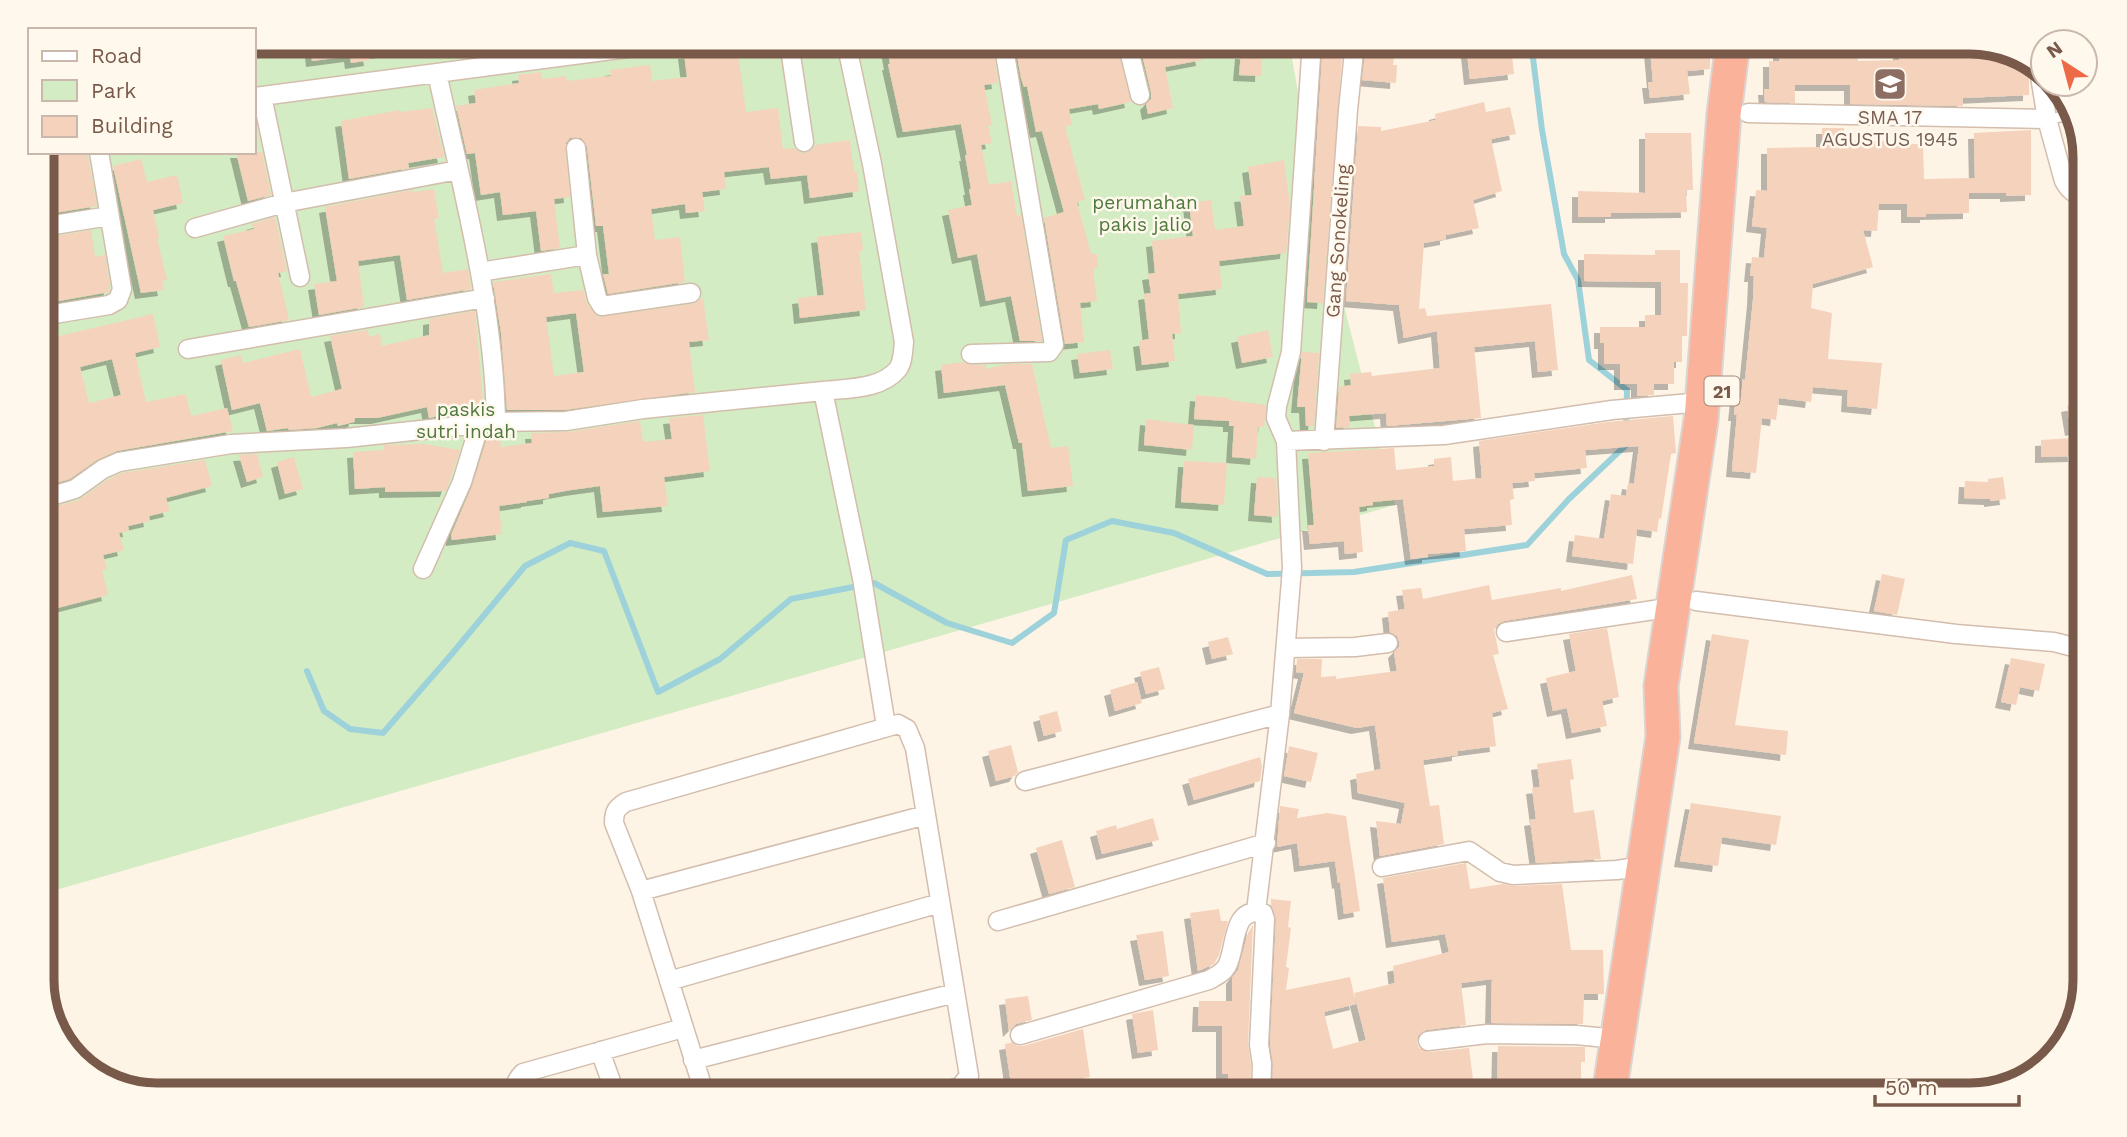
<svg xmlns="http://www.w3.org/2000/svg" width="2127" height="1137" font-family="'Work Sans',sans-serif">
<defs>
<filter id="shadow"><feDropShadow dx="-6" dy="6" stdDeviation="0" flood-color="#0004"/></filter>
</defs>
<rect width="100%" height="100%" fill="#fdf4e6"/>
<path fill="#d4ecc3" d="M254,42h1035l30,166 76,297 -1353,389v-742h212z"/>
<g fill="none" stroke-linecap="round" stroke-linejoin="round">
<path stroke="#9ed2db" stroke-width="6" d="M1531,42l11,88 22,124 14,26 11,80 38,30 -1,39
M307,671l17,40 26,18 33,4 68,-78 74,-89 45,-23 34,8 54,141 62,-33 71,-60 83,-16 73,40 65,20 42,-30 12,-73 46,-19 62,12 93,41 87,-2 173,-27 42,-46 56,-53v-7"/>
</g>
<path fill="#f5d2bc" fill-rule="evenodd" filter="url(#shadow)" d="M310,42h72l1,10 -14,2 1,6 -19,3 -1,-7 -38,5z
M886,42h83l4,15 19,-4 2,2 4,28 -14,2 8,40h-4l4,18 -11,2 8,40 22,-4 6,35 4,-1 21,126h-22l-9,-45 -25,5 -9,-47 -19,4 -10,-48 24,-5 -3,-16h2l-6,-34h2l-6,-31 -58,8 -15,-68h2z
M1078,42l1,3 37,-3 15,60 -32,7 -1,-5 -29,5 3,16 -7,1 20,74 -8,2 14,52h6l1,14 -5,1 4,32 -17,2 4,39 -19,2 -21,-126 20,-6 -22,-81 -6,1 -9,-46 -3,1 -3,-9 -5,-28 35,-7 1,5z
M1139,42h60l3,18 -37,7 8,41 -25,6 -2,-10 5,-5v-7z
M1323,42h20v3l-20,258 -16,-1z
M1710,42v27l-23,2 3,23 -40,4 -2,-16h5l-3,-33z
M1779,42h79v19l41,-1v-18h71l51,12 8,7v34l-66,3v8l-113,-2v-19h-55v18l-30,-1 -1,-13h5v-28h10z
M1366,46l29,2 -2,17h4l-1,18 -34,-3z
M1511,47l3,27 -44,5 -3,-27z
M709,50l1,6 28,-3 8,59 32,-4 5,41 11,-1 5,4 6,1 7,-3 3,-5 35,-5 4,32 3,-1 2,20 -49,7 -3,-23 -36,4 -2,-12 -45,5 2,17 -24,3 3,19 -19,2 -1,-9 -34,5 4,31 25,-3 5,45 -77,12 -5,-20h6l-6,-48h-7l-9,-79 -6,-9h-11l-5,6 5,53 -16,2 6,49 -19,3 -5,-40 -33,4 -3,-23 -19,3 -6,-42 -8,1 -11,-48 20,-3 -2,-13 45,-7 -1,-8 23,-3 1,7 24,-3 1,5 44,-5 -1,-6 40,-5 2,16 35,-4 -3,-24z
M1241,53l21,1 -1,22 -22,-1z
M1484,102l2,10 24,-5 6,27 -25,5 11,52 -29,9 6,28 -33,7v4l-22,4 -5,66 6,-1 2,8 124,-12 7,66 -20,2 -3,-31 -61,6 7,71 -94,8 -1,-13 -37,3 1,11 -14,1 3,-41 12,-2 -1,-11 21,-2 1,4 68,-8 -3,-37 -33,7 -5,-33 -53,-4 12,-175 23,1v4l55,-11 -1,-6z
M432,108l12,49 -36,6 1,5 -60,11 -8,-58 59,-11v2z
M1822,128h22v14l41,-1v3h38l1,35 51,-1 -1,-45 57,-3v65l-25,1v-3h-37v20l-43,1v3h-19v-13h-28l-2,27 -14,-1 10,37 -60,17 -2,24 21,5 -4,46 54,4 -5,46 -30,-3 1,-16 -35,-3 -2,15 -32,-4 -3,22 -14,-2 -6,55 -24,-2 5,-56h-3l2,-18 5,1 2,-19 2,1 8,-80 1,-24h-4l2,-19 12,1 3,-30 -15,-2 4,-36 11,1v-43l55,-1z
M1645,133h46l2,57h-7l1,22 -76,1v4h-33v-26l67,2z
M42,152h45l10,54 -55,9z
M236,152h26l9,43 -23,6z
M141,159l6,23 30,-7 6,28 -30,7 6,28h-2l10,42 -5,1 2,9 -23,3 -28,-127z
M1284,160l6,45 -4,48 -67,8 3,28 -44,5 3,39 -9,1 3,27 -33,4 -3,-24 10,-2 -5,-45 7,-1 -3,-19 7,-1 -3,-32 41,-5 -4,-33 22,-3 4,30 29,-4 -4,-30 12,-1 -4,-28z
M434,189l5,29 -5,1 9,54 25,-4 3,20 -64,11 -7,-45 -42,6 6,46 -45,8 -5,-31 23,-3 -12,-74 87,-17 1,2z
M275,217l12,54 -9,2 11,47 -40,7 -13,-46h-2l-11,-45 31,-7 -2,-5z
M91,230l4,27 10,-2 5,33 -1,4 -67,12v-30l14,-2 -5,-35z
M861,232l2,19h-4l7,59 -66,8 -2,-20 26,-3 -7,-58z
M1655,250h25v33h8l-1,53h-5v26h-8v22h-20v11l-17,1v-12h-17v-20h-16v-21h-4v-16h45v-12h16v-33l-77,-1v-27l71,1z
M551,274l3,19 29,-3 4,14 11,13 95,-13 10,-6 6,42 -20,2 6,50 -130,18h-58l-6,-77 -8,-51zM576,313l8,59 -30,4 -8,-59z
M475,311l9,101 -24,2v-3l-31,7 -2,-11 -50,11h-22l-1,4 -16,4 -1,-3 -20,5 -28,2 -1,-2 -21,3 -7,-28 -28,7 -11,-50 20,-5 2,8 57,-14 11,48 31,-8 -12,-53 38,-6 1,7 11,-3 2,12 47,-11v-16z
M153,314l7,33 -25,6 11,49 40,-8 5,22 36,-8 6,23 -116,20 -20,9 -27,19 -28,8v-147zM112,359l9,36 -32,8 -9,-36z
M1268,330l5,27 -31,6 -5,-26z
M1110,350l3,19 -33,4 -3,-19z
M1302,352l17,1 -5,73h-8l-1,-19h-8z
M964,362l7,3h15v4l22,-5h24l19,84 17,-2 5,40 -45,5 -6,-48h-3l-14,-58 -61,8 -3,-28z
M1196,395l33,3v2l37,5 -2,22h-6l-2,32 -24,-2 2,-31h-5v-5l-35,-2z
M2082,403l3,24 -14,3 -4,-24z
M703,415l7,56 -46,6 4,29 -65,6 -3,-26 -29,4 -22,4v4l-22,3v1l-28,4 3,28 -50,6 -1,-5 21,-49 16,-52 11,-1 2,14 31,-4 -1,-10 37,-1 72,-11 3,21 29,-3 -3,-21z
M1673,416l3,37 -5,1 -10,65 -2,-1 -2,14 -20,-3 -4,35 -61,-8 3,-21 29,4 7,-45 15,2 2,-13 6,1 5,-38 -54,4 2,18 -53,5 1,8 -23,2 2,16 -4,1 2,25 -48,4 2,22 -38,3v3l-17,2 -8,-60 -30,3v3l-14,2 4,45 -18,2 -1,-13 -34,3 -2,-19h6l-6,-72 86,-5 2,22 38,-4v-7l17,-2 2,24 29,-3 -3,-37 129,-19z
M1146,419l48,6 -2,25 -48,-5z
M2073,438l1,18 -33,1v-17z
M424,444l36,6 -14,41 -61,1v-5l-30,2 -2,-37 31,-2v-5z
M257,454l6,23 -16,5 -8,-27z
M294,457l9,32 -18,5 -8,-32z
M205,460l7,26 -46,12 4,13 -21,5 1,5 -22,5 1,5 -10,2 5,17 -21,5 4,14 -5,1 6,25 -66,17v-102l37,-10 30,-21 13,-6z
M1184,461l43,2 -3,42 -43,-3z
M1257,477l19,1 2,39 -24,-2z
M2003,477l3,22 -16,2v-2l-26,-1 1,-17 23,1v-3z
M1882,574l23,5 -8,36 -23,-4z
M1632,575l5,24 -133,22 -6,3 -4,6 5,24 -6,1 15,54 -16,4 4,33 -38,5v4l-35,5 7,46 9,-1 5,39 -64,12 -4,-35 25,3 4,-21 -47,-10 -2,-19 25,-5 -6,-44 -18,3 -63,-15 10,-40 -8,-1 1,-13h25l-1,18 15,-1v3l61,-8 -3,-19 5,-5v-6l-2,-5 -7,-4 -2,-20 17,-3 -3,-19 19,-2 2,11 66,-14 3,15 69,-12v3z
M1607,628l12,69 -17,4 5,25 -35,7 -5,-25 -14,3 -7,-33 30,-7 -7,-37z
M1712,634l37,6 -14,85 53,6 -2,24 -92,-12z
M1228,637l5,17 -21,5 -4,-17z
M2011,658l34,6 -6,27 -19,-4 -4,18 -15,-3z
M1159,667l6,22 -19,5 -6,-22z
M1137,682l5,21 -27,8 -5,-21z
M1057,711l5,20 -18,5 -5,-20z
M1011,745l7,27 -3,4 -19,5 -8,-30z
M1289,746l29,7 -7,29 -27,-6z
M1260,757l2,9 -2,15 -66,19 -6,-21z
M1571,759l3,20 -4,1 4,33 20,-3 7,49 -65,4 -6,-43 6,-1 -4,-31 8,-1 -3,-23z
M1691,803l90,13 -5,29 -54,-8 -4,29 -38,-5z
M1280,806l19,3 -2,9 30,-5 19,3 14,95 -16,3 -4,-32 -2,1 -3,-22 -35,5 -3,-23 -20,4z
M1153,818l6,22 -57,14 -6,-23 20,-6 1,4z
M1062,840l13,47 -26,7 -13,-46z
M1466,863l4,26 33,-5 11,2 48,-2 9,66h32l1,44h-20l-1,30 -92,-1 1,-44 -31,4 5,42 -40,5 -8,6 -1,7 2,5 10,4 40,-4 6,47 -203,-1 1,-30 -3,-20 6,-124 -5,-15v-6l20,2 -3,26 3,1 -5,39 3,1 -3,22 64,-13 6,27 -32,8 9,37 33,-9 -12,-47 41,-10 -2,-17 56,-14 -4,-18 -53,8 -9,-64z
M1219,909l2,12h7l-9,34 -5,9 -16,7 -8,-58z
M1253,925l-5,119 3,21 -1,29h-22v-20h-6v-48h-24l1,-25h33v-23l6,-8 10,-37z
M1163,931l6,45 -24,4 -9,-45z
M1028,996l4,24 -16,4 -7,7 -4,-32z
M1153,1010l5,40 -20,3 -6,-39z
M1083,1029l7,48 -78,13 -7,-46 6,-1v-2l6,5h6z
M1498,1046l87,1v15h-4v18h-9v15h-75z"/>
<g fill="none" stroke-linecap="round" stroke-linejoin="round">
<defs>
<path id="lane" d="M2047,119l26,-4"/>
<path id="street" d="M789,42l15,100
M846,42l26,122 32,178c-1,9 -1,20 -6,27 -17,21 -52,19 -75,22l39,187 24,148
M1127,42l13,53
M1312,42l-21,310 -14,54 -1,12 10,23 158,-6 168,-25 90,-8
M2039,70l8,49
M262,96l38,181
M254,97l419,-55
M1748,113l299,6 17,62c5,9 10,14 21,14
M576,148l11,107
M42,227l67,-11
M195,228l89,-25 174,-33
M480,272l107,-17 10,43 5,8 89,-13
M42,316l67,-11 9,-5 4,-11 -23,-137
M188,349l297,-51
M971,354l78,-2 5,-7 -51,-303
M496,422l70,-1 77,-12 180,-18
M1324,441l24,-331 7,-68
M42,499l33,-10 28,-20 16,-7 112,-18 115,-6 150,-16c-2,-118 -34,-234 -59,-349
M423,569l39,-87 18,-59
M1696,601l260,33 98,8 31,8
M1506,632l168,-25
M1286,648l69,-1 33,-4
M1025,781l255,-67
M1382,867l87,-16 31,21 13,3 104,-5 26,-4
M641,891l285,-76
M1256,911l24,-197 12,-146 -6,-127
M998,921l268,-78
M669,981l271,-78
M1020,1035l189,-55c7,-4 14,-7 18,-14 10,-19 4,-60 36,-53l2,6 -6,126 3,19 -1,31
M1428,1041l59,-7 89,1 41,4
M600,1051l16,44
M693,1060l262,-67
M518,1095c-3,-10 -3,-14 5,-22l160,-45
M705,1095l-64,-204 -27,-68c0,-11 2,-15 12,-21l272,-78 9,5 8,19 54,328 -9,11 -30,8"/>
<path id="highway" d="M1609,1095l54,-358 -2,-51 40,-266 23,-306 9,-72"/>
</defs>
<use href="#lane" stroke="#d3bdad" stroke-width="12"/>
<use href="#street" stroke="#d3bdad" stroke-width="21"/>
<use href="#highway" stroke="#dcd4d0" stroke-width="37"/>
<use href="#lane" stroke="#fff" stroke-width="9"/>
<use href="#street" stroke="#fff" stroke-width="18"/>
<use href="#highway" stroke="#fbb29a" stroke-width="33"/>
</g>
<defs>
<symbol id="school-square" viewBox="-11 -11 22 22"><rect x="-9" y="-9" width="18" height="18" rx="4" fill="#8d6e63" stroke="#fff8ed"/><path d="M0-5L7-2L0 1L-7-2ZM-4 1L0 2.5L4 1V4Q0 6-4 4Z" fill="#fff"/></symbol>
</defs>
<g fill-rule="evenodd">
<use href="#school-square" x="1871" y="65" width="38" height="38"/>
</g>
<g text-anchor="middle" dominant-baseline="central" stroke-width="5" stroke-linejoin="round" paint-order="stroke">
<rect fill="#fff8ed" stroke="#a1897a" stroke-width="2" x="1704.5" y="376.5" width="35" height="29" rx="5"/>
<g font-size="18" font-weight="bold" fill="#795949">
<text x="1722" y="391">21</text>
</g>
<g font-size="19" fill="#785e54" stroke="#fff8ed">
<text x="1890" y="117">SMA 17<tspan x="1890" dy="22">AGUSTUS 1945</tspan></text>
</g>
<g font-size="19" fill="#4f793d" stroke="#fff8ed">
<text x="1145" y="202">perumahan<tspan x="1145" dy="22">pakis jalio</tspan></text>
<text x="466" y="409">paskis<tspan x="466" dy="22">sutri indah</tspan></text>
</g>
<g font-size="19" fill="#795949" stroke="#fff8ed">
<text transform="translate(1338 241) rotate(-86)">Gang Sonokeling</text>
</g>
</g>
<path d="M0 0H2127V1137H0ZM157 54H1970A103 103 0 0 1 2073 157V980A103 103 0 0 1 1970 1083H157A103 103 0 0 1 54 980V157A103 103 0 0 1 157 54Z" fill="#fff8ed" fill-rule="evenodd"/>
<path fill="none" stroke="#795949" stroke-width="9" d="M157 54H1970A103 103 0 0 1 2073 157V980A103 103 0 0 1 1970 1083H157A103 103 0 0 1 54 980V157A103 103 0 0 1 157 54Z"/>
<rect x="28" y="28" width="228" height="126" fill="#fff8ed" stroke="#c9b8ab" stroke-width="2"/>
<rect x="42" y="51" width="35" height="10" fill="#ffffff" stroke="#c9b8ab" stroke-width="2"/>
<text x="91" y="63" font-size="21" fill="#795949">Road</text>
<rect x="42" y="80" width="35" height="21" fill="#d4ecc3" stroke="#c9b8ab" stroke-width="2"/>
<text x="91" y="98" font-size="21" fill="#795949">Park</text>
<rect x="42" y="116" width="35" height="21" fill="#f5d2bc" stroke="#c9b8ab" stroke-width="2"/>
<text x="91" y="133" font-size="21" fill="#795949">Building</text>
<g transform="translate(2064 63) rotate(324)"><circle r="33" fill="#fff8ed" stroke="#c9b8ab" stroke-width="2"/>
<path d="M0-5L12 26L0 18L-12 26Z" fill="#ee6945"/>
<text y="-10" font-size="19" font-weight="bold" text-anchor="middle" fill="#795949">N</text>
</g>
<path d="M1875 1095v10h144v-10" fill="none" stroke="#795949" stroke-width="3.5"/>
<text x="1885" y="1095" font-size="21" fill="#795949" stroke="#fff8ed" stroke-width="5" paint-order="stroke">50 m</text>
</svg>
